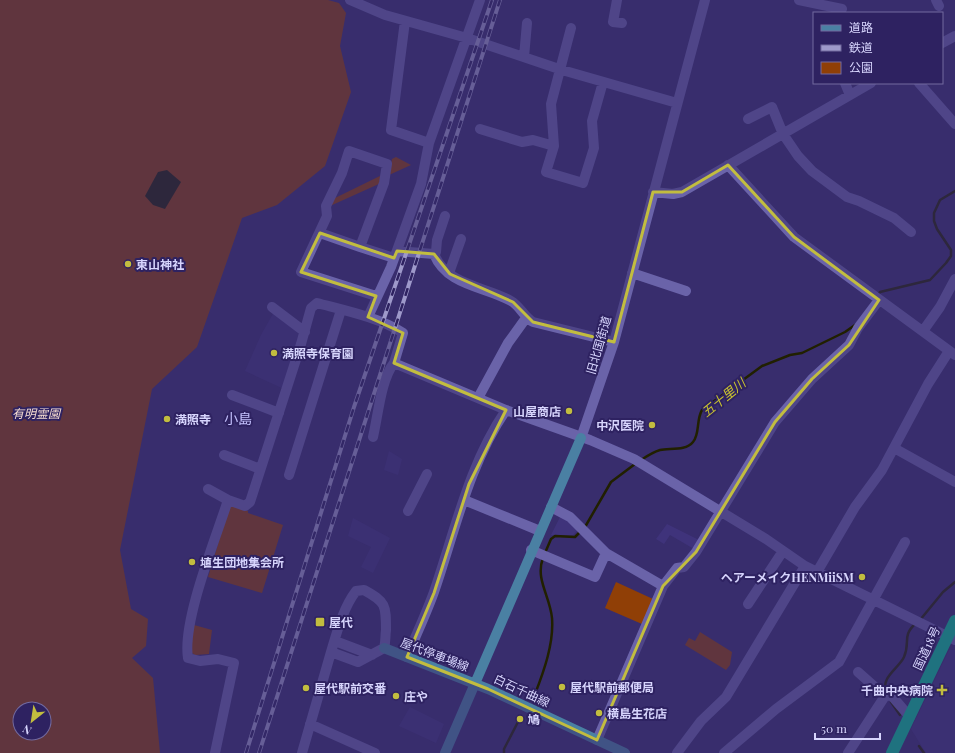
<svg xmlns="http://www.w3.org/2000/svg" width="955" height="753" font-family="'Playfair Display','Noto Sans JP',serif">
<rect width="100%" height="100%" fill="#382d6d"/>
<path fill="#3f337b" d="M274,312l27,23 -17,54 -39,-18 16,-36z
M389,451l13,8 -4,16 -14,-5z
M561,515l17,15 -5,5h-22z
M353,518l37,20 -17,35 -12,-6 10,-20 -23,-11z
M667,524l32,16 -5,9 -24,-14 -6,9 -8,-5z
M949,650h6v103h-29l-15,-24z
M410,707l34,17 -8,19 -37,-17z"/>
<path fill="#903f06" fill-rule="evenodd" d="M0,0h328l11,3 7,10 -6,33 11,46 -26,74 -48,39 -35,13 -45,129 -45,42 -32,161 11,59 17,10 -2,27 -14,12 21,20 7,75h-160zM20,709h24v24h-24z
M396,157l15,8 -22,10 3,-16z
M382,175l-1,8 -51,23 5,-8z
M230,504l18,7v2l35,12 -21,68 -54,-16z
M616,582l37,17 -11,25 -37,-16z
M194,625l18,5 -3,24 -14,1 -3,-2v-18z
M700,632l32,20 -2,13 -4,5 -41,-25 4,-7 6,3z"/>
<path fill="#212000" d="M167,170l14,12 -16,27 -12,-4 -8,-9 13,-24z"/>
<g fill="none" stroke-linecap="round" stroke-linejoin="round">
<path stroke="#212000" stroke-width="2.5" d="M877,296l3,-4 50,-12 16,-17 5,-7v-6l-14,-21 -3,-8v-8l6,-13 15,-9
M641,460c6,-4 12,-8 19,-10 10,-2 26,1 33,-8 7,-8 3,-22 9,-32l60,-44 28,-11 12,-2 43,-21 10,-7
M585,527l26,-45 24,-18
M545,553l6,-14 4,-3 20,1 6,-6
M920,620l23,-28 12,-10
M886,691c-5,-14 13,-23 18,-34 7,-16 -3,-20 12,-34
M535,694c9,-23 19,-51 17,-76 -2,-22 -17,-39 -9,-60
M891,702l9,13
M919,746l5,7
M504,753v-4l15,-29"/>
<path stroke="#6a63a9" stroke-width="10" d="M350,0l35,15 82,23 95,32 115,33
M617,0l-4,22 9,1
M799,0l43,9
M936,0l3,6
M405,21l-14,109 38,13
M571,28l-20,76 3,42 -8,26 37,11 11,-35 -2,-27 11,-39
M942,43l13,-7
M524,57l3,-34
M845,83l5,12
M919,83l36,41
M748,119l24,-12 11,27 15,22 14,15 35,26 12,4 35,17 17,14
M480,129l42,13 11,-2 21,6
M728,165l66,72 161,118
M653,192l20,2 9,-2 189,-109
M320,233l40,14
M397,251l37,3
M434,254c13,32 51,32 77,47 9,5 13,16 22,21l81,20
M434,254l2,-2 1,-12 8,-24
M449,273l12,-34
M632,273l54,18
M376,296l-75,-24 26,-56 -1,-10 16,-33 7,-22 38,13 -3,19 -24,64 34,11
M272,307l33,25
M368,317l23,-50 30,-83 8,-41 51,-143
M923,331l17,-24 15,-28
M232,395l47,18
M478,398l30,-55 18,-25
M373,437c5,-21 8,-58 21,-74
M581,438l33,-96 91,-342
M894,448l61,34
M224,455l36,14
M289,475l52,-165
M208,489l20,11
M464,500l76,31
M551,507l19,10 36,36 57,33
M408,511l19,-37
M531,550l64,27 11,-24
M817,572l38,-65 27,-37 46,-86 21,-33
M364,590c22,12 22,15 22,40 -1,7 0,11 -2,18l-26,14 -27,-10c6,-20 12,-44 25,-61z
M748,604l35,-53
M335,641l37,14
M407,657c9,-22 19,-43 27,-65 21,-61 35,-128 72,-182
M858,672l27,24 6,-1 19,22
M310,724l65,29
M597,740l66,-154 14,-18 7,-1 12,-15 79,-130 37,-43 37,-34 9,-17 21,-28
M215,753l19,-90 -16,-4 -18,2 -12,-3c-6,-37 28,-120 40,-158l17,6 5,-4 51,-158 10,-36 6,-5c26,7 64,15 86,30l-9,30 112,47 84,30 44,19 132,80 39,27 150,74
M302,753l29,-101
M677,753l24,-32 25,-24 79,-131
M724,753l52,-44 63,-47 66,-120
M848,753l37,-57"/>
<path stroke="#4a80a3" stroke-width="10" d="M384,648l104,41 137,64
M445,753l136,-315"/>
<path stroke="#00c595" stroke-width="12" d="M892,753l63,-132"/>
<defs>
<path id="rail" d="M246,753l108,-346 138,-407
M259,753l241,-753"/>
</defs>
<use href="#rail" stroke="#9e99ca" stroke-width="4"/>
<use href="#rail" stroke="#2e2261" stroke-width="2.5" stroke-dasharray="8" stroke-linecap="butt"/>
</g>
<path d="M0 0H955V753H0ZM728,165l66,72 85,63 -30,45 -37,34 -37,43 -79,130 -33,34 -66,154 -109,-51 -81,-32 27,-64 35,-109 37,-74 -112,-47 9,-30 -35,-16 8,-21 -75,-24 19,-39 74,25 3,-7 37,3 16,20 63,28 20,20 81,20 39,-150h29z" fill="#382d6d" fill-opacity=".55" fill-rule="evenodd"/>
<path fill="none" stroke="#c2bd3f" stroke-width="3" stroke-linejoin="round" d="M728,165l66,72 85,63 -30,45 -37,34 -37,43 -79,130 -33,34 -66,154 -109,-51 -81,-32 27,-64 35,-109 37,-74 -112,-47 9,-30 -35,-16 8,-21 -75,-24 19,-39 74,25 3,-7 37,3 16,20 63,28 20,20 81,20 39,-150h29z"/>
<g fill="#c2bd3f" stroke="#2e2261" stroke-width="1.5">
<circle cx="128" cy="264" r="4"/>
<circle cx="274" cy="353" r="4"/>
<circle cx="569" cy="411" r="4"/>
<circle cx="167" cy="419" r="4"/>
<circle cx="652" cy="425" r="4"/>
<circle cx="192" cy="562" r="4"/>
<circle cx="862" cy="577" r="4"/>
<rect x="315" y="617" width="10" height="10" rx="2"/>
<circle cx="562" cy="687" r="4"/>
<circle cx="306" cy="688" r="4"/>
<path d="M940 684h4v4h4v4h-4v4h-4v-4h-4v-4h4z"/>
<circle cx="396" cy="696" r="4"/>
<circle cx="599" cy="713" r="4"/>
<circle cx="520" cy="719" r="4"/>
</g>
<g text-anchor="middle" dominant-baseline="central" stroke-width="4" stroke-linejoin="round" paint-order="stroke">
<g font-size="12" font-weight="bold" fill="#d7d5fd" stroke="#2e2261" text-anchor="start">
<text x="136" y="264">東山神社</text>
<text x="282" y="353">満照寺保育園</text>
<text x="561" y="411" text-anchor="end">山屋商店</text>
<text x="175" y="419">満照寺</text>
<text x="644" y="425" text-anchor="end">中沢医院</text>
<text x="200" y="562">埴生団地集会所</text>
<text x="854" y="577" text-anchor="end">ヘアーメイクHENMiiSM</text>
<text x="329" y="622">屋代</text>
<text x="570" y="687">屋代駅前郵便局</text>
<text x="314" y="688">屋代駅前交番</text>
<text x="933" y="690" text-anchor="end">千曲中央病院</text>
<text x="404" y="696">庄や</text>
<text x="607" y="713">横島生花店</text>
<text x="528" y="719">鳩</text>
</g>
<g font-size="12" fill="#d7d5fd" stroke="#2e2261">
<text transform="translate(598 345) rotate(-74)">旧北国街道</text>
<text transform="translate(926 648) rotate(-65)">国道18号</text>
<text transform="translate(435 654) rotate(21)">屋代停車場線</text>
<text transform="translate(522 690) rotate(25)">白石千曲線</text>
</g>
<g font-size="12" font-style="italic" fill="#f7ded2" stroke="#2e2261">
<text x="36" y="413">有明霊園</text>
</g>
<g font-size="13" font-style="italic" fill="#cbc530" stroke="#2e2261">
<text transform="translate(723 397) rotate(-39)">五十里川</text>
</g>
<g font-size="14" fill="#c3c0fd" stroke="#2e2261">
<text x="238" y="418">小島</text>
</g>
</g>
<rect x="813" y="12" width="130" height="72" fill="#2e2261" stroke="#726a9f"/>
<rect x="821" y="25" width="20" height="6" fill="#4a80a3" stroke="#726a9f"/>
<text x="849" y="32" font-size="12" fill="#d7d5fd">道路</text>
<rect x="821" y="45" width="20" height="6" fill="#9e99ca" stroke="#726a9f"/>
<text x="849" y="52" font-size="12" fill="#d7d5fd">鉄道</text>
<rect x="821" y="62" width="20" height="12" fill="#903f06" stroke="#726a9f"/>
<text x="849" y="72" font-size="12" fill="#d7d5fd">公園</text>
<g transform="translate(32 721) rotate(210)"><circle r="19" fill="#2e2261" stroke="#726a9f"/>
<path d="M0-3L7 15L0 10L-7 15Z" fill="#c2bd3f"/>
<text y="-6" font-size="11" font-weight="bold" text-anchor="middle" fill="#d7d5fd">N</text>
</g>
<path d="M815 733v6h65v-6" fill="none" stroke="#d7d5fd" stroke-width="2"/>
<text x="821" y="733" font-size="12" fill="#d7d5fd" stroke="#2e2261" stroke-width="3" paint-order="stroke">50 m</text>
</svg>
